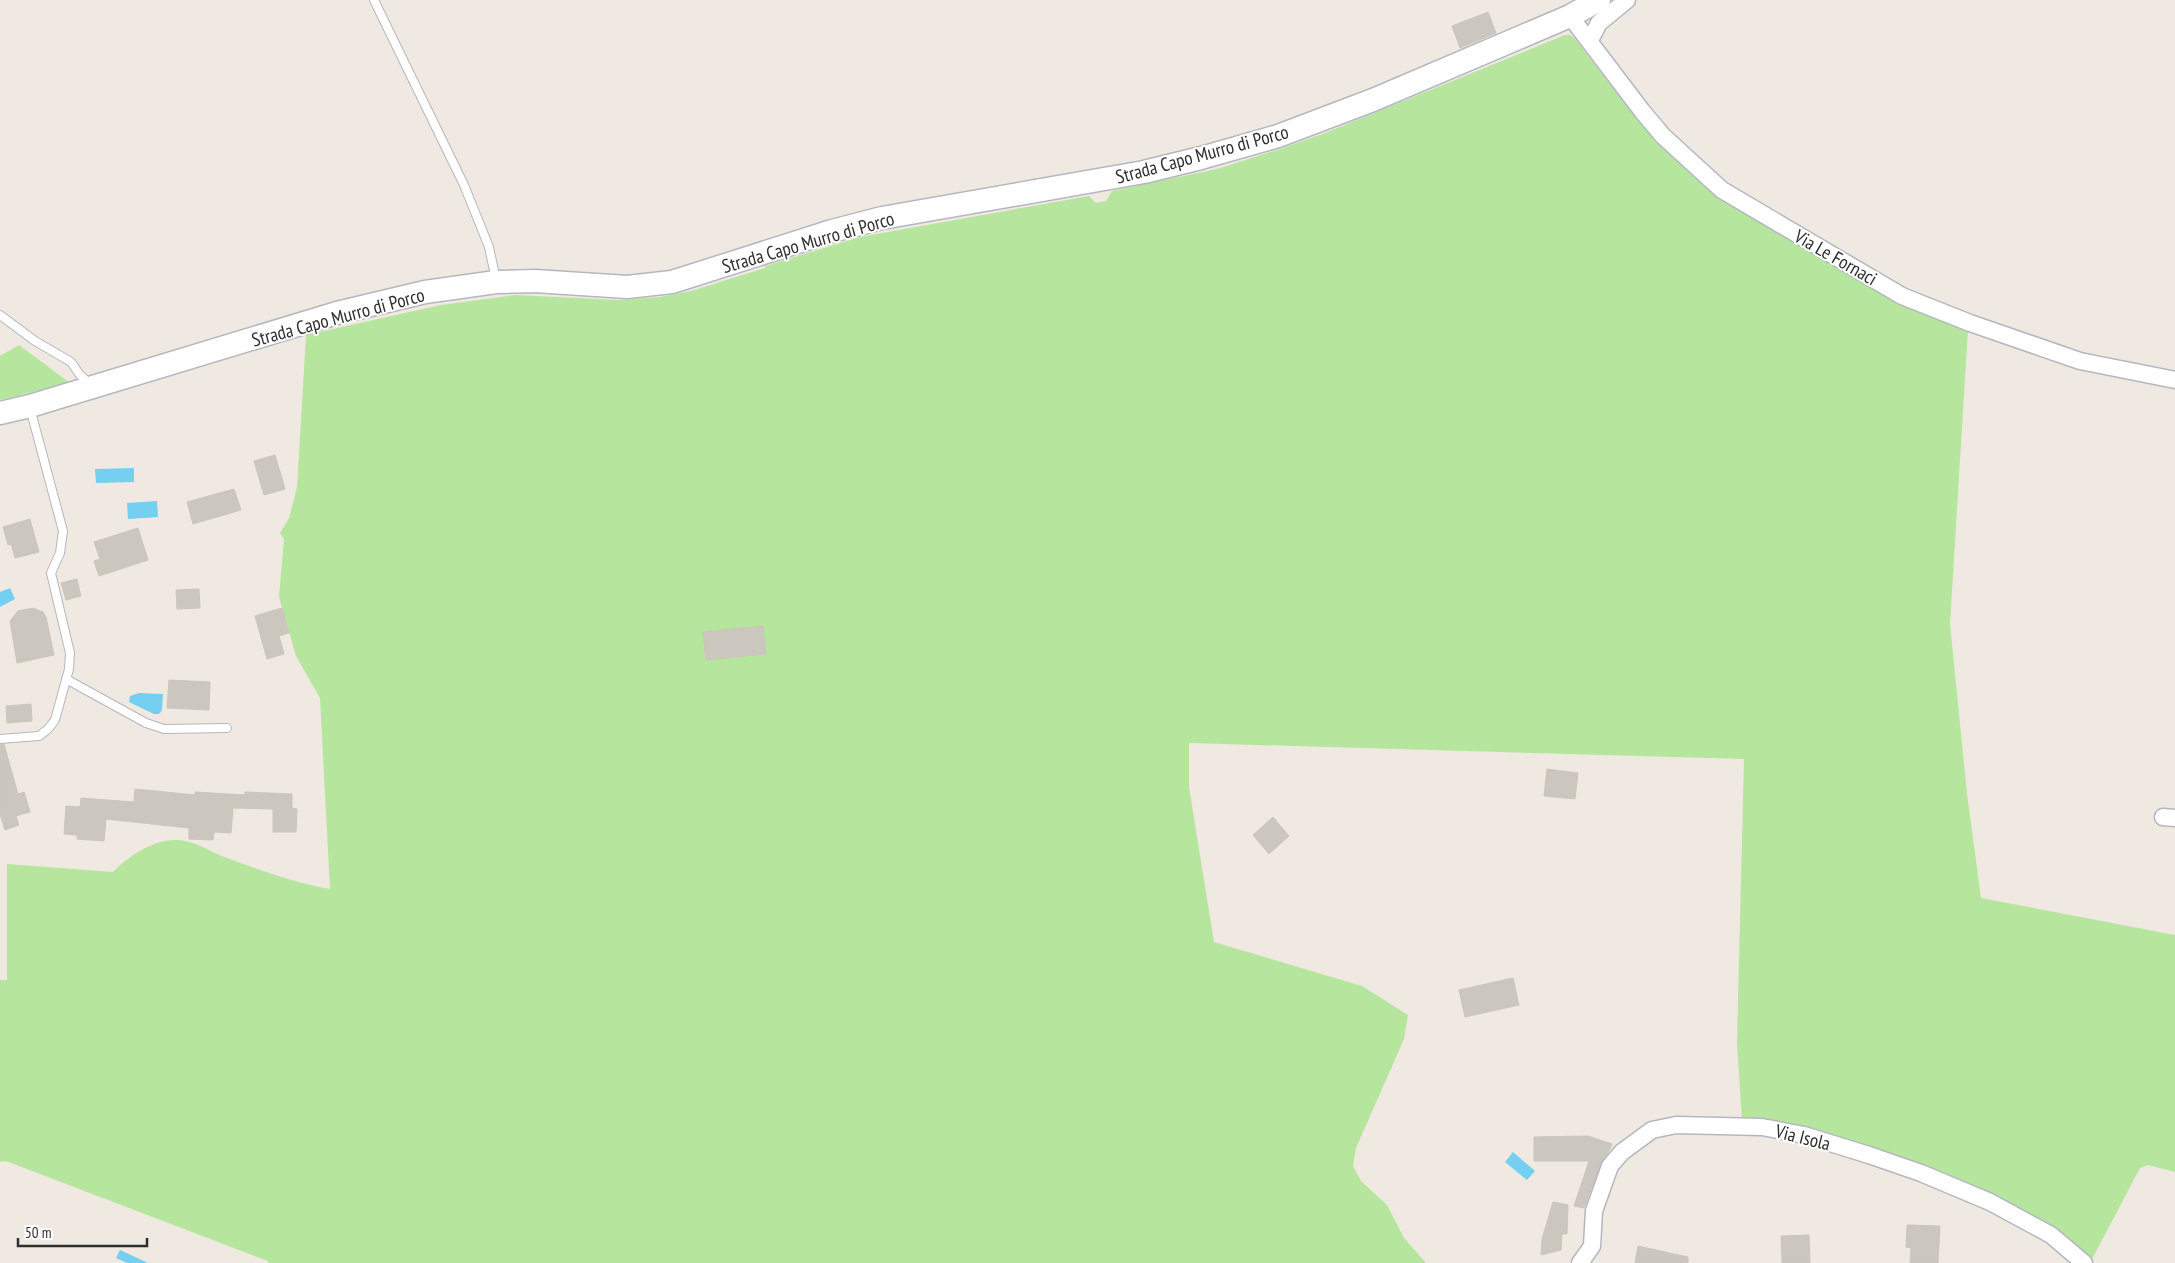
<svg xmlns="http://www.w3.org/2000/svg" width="2175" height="1263" font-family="'PT Sans Narrow',sans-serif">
<rect width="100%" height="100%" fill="#efe9e1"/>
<path fill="#b6e59e" d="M1565,35h5l5,4c48,62 88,116 152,164l147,87 34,17 60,22 -18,295 17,170 14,104 194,37v237l-27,-7 -8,3 -49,93 -25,-26 -25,-13 -299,-102 -5,-77 7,-284 -555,-16v44l25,155 148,44 46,29 -4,24 -48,109 -3,18 8,15 26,24 17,33 22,25h-1158v-2l-262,-100 -6,1v-182h7v-116l106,8c16,-16 39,-32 63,-32 17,0 35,12 51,18 33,12 68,25 103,31l-10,-191 -24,-42 -17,-59 5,-58 -4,-6 9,-15 8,-30 9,-153 135,-30 74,-10 103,5 42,-3 31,-6 74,-23v-2l95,-29 229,-41 7,7 10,-2 6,-10 105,-22 63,-20 45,-16z
M19,345l51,38 -70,17v-44z"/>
<path fill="#75cff0" d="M134,468v14l-38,1 -1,-14z
M157,501l1,16 -30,2 -1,-16z
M10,588l5,11 -15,8v-15z
M139,693l24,1 -1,16 -3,4h-5l-25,-12 1,-6z
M1513,1152l22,19 -8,9 -22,-18z
M120,1250l28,13h-21l-11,-5z"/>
<path fill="#cbc7bf" stroke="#cbc5ba" d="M1488,12l8,21 -36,15 -8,-22z
M275,455l10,34 -21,6 -10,-34z
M234,489l7,21 -48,14 -6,-22z
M30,519l9,33 -24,6 -4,-14 -3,1 -5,-18z
M138,528l10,32 -49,16 -5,-15 6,-2 -6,-17z
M77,579l4,17 -15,4 -5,-17z
M199,589l1,19 -23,1 -1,-19z
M33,608l10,4 3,5 8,38 -37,8 -7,-42 8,-10z
M282,608l7,25 -10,3 5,18 -17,5 -12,-43z
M763,626l3,28 -60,6 -3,-28z
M169,680l41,2 -1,28 -42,-2z
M31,704l1,17 -25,2 -1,-17z
M4,744l14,50 6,-2 6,20 -14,4 3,9 -14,5 -5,-16v-69z
M1547,769l31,4 -3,26 -31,-3z
M135,789l60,6v-3l50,3v-3l47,2v14l5,1 -1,23h-23v-23l-40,-1 -2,25 -17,-1 -1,8 -24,-1v-11l-83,-9 -2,22 -27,-2v-4l-13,-1 2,-28 14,1 1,-9 53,4z
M1273,817l16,19 -20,18 -16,-19z
M1513,978l6,27 -54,12 -6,-27z
M1588,1136l24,8 -3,7 -8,12 -17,45 -10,-2 15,-45h-55v-24z
M1553,1202l15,3 -1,29h-5l-1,16 -20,5 1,-16z
M1907,1225l33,1 -2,37h-28l1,-15 -5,-1z
M1809,1235l1,28h-28l-1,-27z
M1638,1246l50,11v6h-53z"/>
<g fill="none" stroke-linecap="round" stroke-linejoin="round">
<defs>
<path id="lane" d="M374,0l90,185 25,62 7,33
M0,315l35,26 36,21 9,13 10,9
M66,679l80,44 18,6 63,-1
M0,739l39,-3 9,-7 7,-9 14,-51 1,-16 -19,-80 9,-20 3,-22 -33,-123"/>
<path id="street" d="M1570,16l72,95 21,25 59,54 180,106 68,27 110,38 95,19
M1590,40l9,-17 28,-23
M2163,817l12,1
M1580,1263l12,-17 2,-35 16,-45 12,-14 30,-22 24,-5 86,2 42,8 65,20 52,18 69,29 61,33 33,28"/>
<path id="secondary" d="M0,413l30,-7 307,-93 88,-21 71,-10 39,-1 92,6 45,-5 160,-51 50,-13 262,-46 57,-14 77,-22 95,-36 197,-84 29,-16"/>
</defs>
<use href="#lane" stroke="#b4b7c1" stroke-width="10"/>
<use href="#street" stroke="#b4b7c1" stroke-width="19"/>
<use href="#secondary" stroke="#b4b7c1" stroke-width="25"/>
<use href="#lane" stroke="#fff" stroke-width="8"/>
<use href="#street" stroke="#fff" stroke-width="16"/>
<use href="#secondary" stroke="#fff" stroke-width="22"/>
</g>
<g text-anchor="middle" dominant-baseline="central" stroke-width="4" stroke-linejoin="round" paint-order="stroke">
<g font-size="19" fill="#2e2e2e" stroke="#fff">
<text transform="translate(1202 154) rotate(-15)">Strada Capo Murro di Porco</text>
<text transform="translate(808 242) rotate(-16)">Strada Capo Murro di Porco</text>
<text transform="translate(1836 257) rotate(30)">Via Le Fornaci</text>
<text transform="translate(338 317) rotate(-15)">Strada Capo Murro di Porco</text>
<text transform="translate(1803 1137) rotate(14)">Via Isola</text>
</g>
</g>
<path d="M18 1238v8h129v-8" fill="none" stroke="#2e2e2e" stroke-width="2.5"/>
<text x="25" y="1238" font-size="15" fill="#2e2e2e" stroke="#ffffff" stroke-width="4" paint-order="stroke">50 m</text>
</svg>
